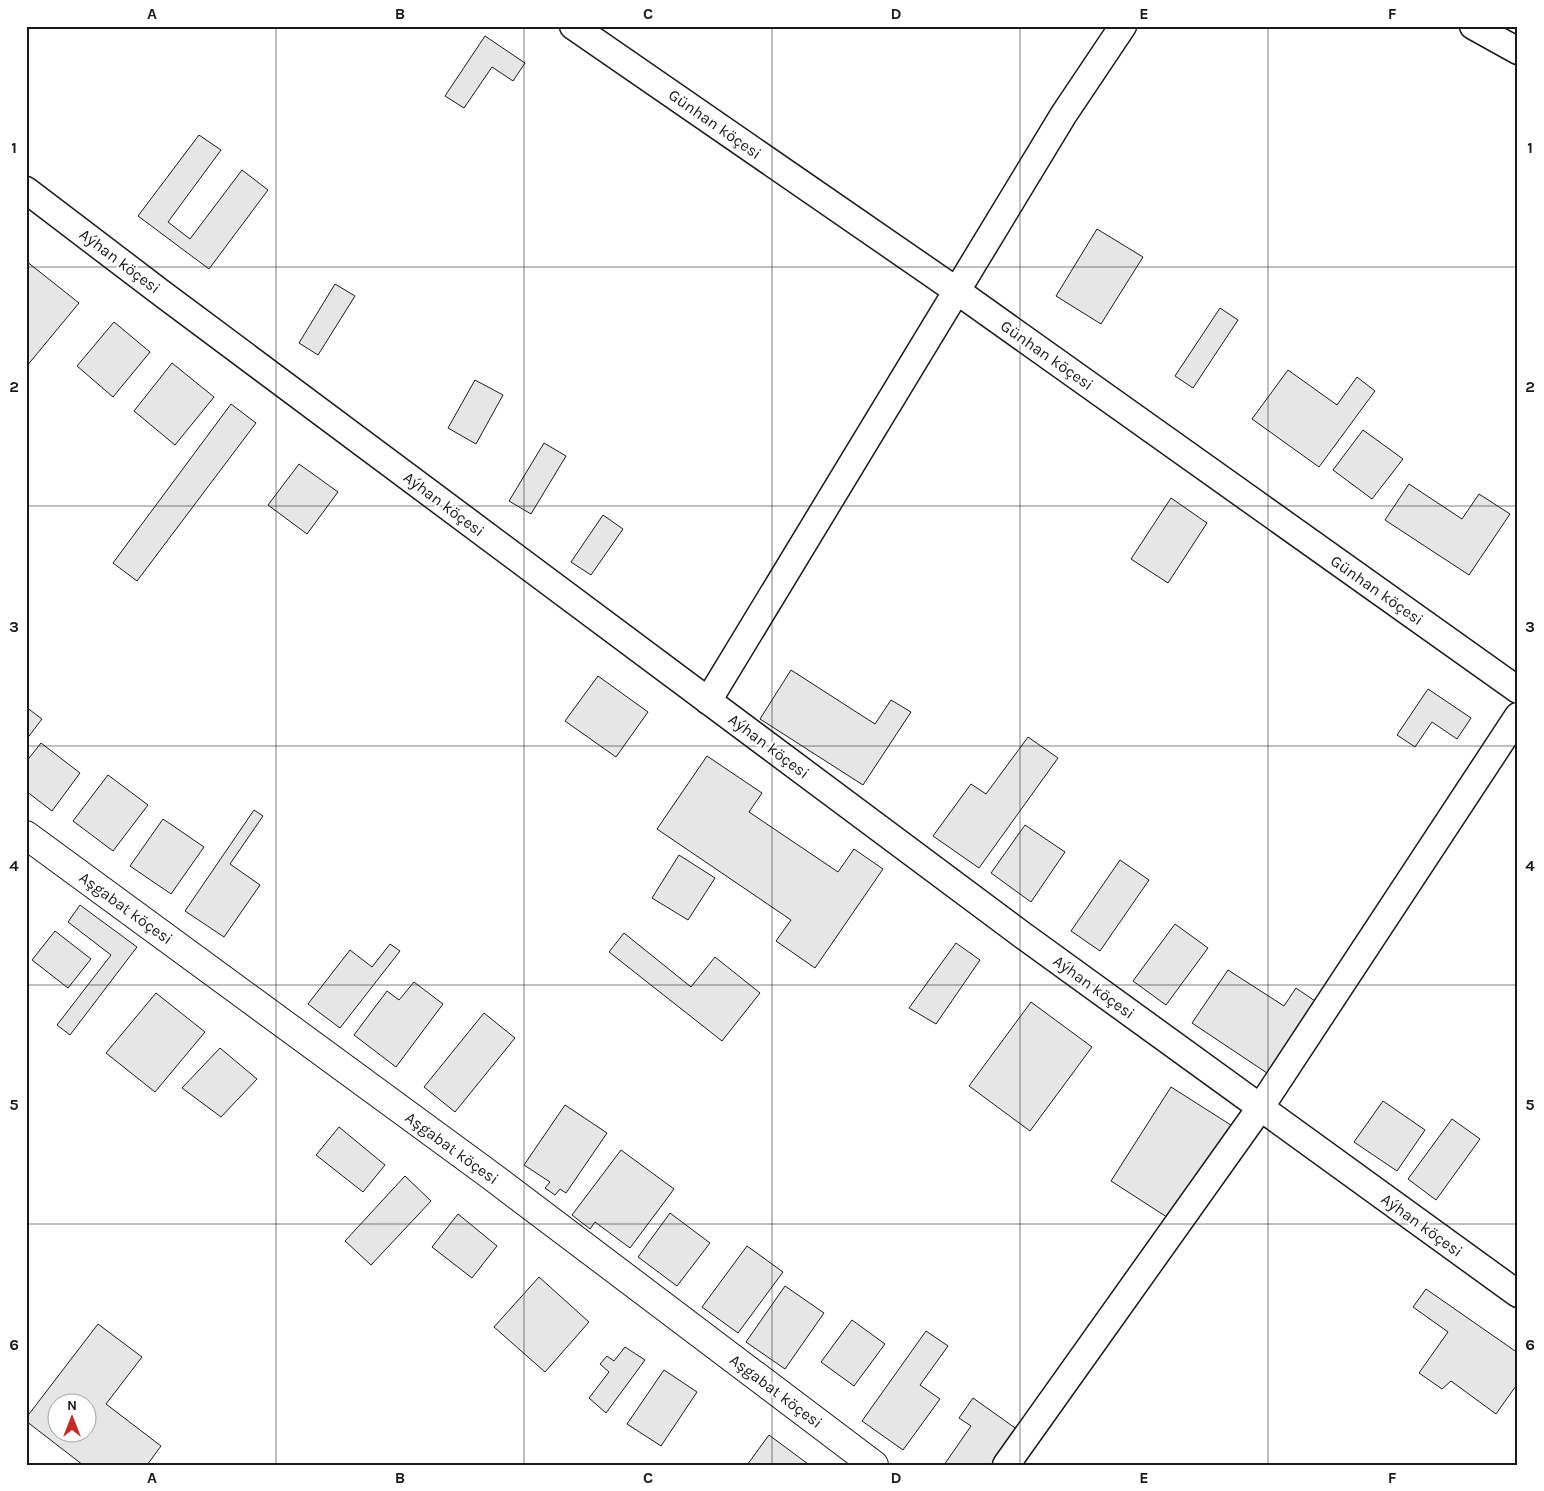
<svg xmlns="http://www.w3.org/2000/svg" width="1544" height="1491" font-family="Karla,sans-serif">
<rect width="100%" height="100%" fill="#fff"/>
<path fill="#e6e6e6" stroke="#1a1a1a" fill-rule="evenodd" d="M485,36l40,27 -12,18 -21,-14 -28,41 -19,-12z
M199,135l22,15 -53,72 22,17 52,-69 26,20 -59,79 -71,-53z
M1097,229l46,28 -42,67 -45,-28z
M26,261l53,42 -53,64z
M335,284l20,12 -37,59 -19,-12z
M1220,308l18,12 -45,68 -18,-12z
M114,322l36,30 -37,45 -36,-31z
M172,363l42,34 -39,48 -41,-34z
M1288,370l49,35 20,-28 18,14 -56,76 -67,-48z
M475,380l28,15 -27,49 -28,-16z
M231,404l25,19 -119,158 -24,-18z
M1363,430l40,29 -31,40 -39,-29z
M544,443l22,13 -35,58 -22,-13z
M299,464l39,28 -31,42 -39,-29z
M1409,484l53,35 17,-25 31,20 -41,61 -84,-55z
M1171,498l36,25 -39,60 -37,-24z
M603,515l20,14 -32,46 -20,-13z
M791,670l84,54 16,-24 20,12 -48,73 -103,-66z
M598,676l50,36 -32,45 -51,-36z
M1428,689l43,29 -14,21 -25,-17 -17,25 -18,-12z
M26,707l16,12 -16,21z
M1028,737l30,21 -79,110 -46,-32 38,-52 15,10z
M41,743l39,30 -28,38 -26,-20v-29z
M707,756l55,37 -13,19 89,60 16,-23 29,20 -68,99 -39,-27 15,-21 -134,-91z
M108,775l40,30 -35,46 -40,-30z
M254,810l9,6 -33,48 30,21 -36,52 -39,-26z
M163,819l41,28 -33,47 -41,-28z
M1025,825l40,27 -34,50 -40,-29z
M679,855l36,23 -27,42 -36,-22z
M1120,860l29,20 -49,71 -29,-20z
M80,905l57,42 -67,88 -13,-10 54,-70 -43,-33z
M1175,924l33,24 -42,57 -33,-24z
M55,931l36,28 -23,29 -36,-28z
M624,933l67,54 24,-30 45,36 -38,48 -113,-89z
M956,943l24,17 -44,64 -27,-16z
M390,944l10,7 -60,77 -32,-24 42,-54 22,17z
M1228,970l56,36 12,-18 19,13 -48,72 -75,-50z
M414,982l29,22 -47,63 -42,-32 33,-44 12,9z
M156,993l49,39 -50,60 -49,-39z
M1031,1002l61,45 -62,84 -61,-45z
M484,1013l31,25 -60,74 -31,-25z
M220,1048l37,31 -36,38 -39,-29z
M1171,1087l63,40 -61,94 -62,-40z
M1383,1101l42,29 -28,41 -43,-29z
M565,1105l42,28 -41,60 -6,-4 -5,6 -10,-7 5,-6 -26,-17z
M1452,1119l28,20 -44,61 -28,-21z
M339,1127l46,38 -22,27 -47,-37z
M621,1150l53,39 -44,59 -35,-26 -5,7 -18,-14z
M405,1176l26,25 -60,64 -26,-24z
M670,1213l40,30 -33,43 -39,-29z
M458,1214l39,32 -25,32 -40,-31z
M747,1246l36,26 -45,61 -36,-26z
M539,1277l50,45 -44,50 -51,-45z
M785,1286l39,27 -39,56 -39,-27z
M1426,1289l92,64v30l-22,31 -45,-33 -9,8 -23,-16 29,-41 -35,-25z
M852,1320l33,24 -31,42 -33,-24z
M98,1324l44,33 -36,47 55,42 -14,19h-64l-57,-44v-3zM58,1404h30v30h-30z
M926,1331l22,15 -28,39 20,14 -37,51 -41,-29z
M625,1347l20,13 -39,53 -17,-15 20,-26 -9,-8 7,-8 7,5z
M664,1370l33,22 -36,54 -34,-22z
M973,1398l45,32 -24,35h-50l27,-39 -12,-8z
M769,1435l39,29v1h-61z"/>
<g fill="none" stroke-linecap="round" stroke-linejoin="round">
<defs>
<path id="street" d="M573,26l384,265 561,399
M1473,26l45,25
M26,190l134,102 861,642 497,360
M708,701l356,-587 59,-88
M1006,1465l254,-357 258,-392"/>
<path id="secondary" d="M26,835l464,340 384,290"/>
</defs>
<use href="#street" stroke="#1a1a1a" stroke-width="29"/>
<use href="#secondary" stroke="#1a1a1a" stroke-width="30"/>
<use href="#street" stroke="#fff" stroke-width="26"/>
<use href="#secondary" stroke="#fff" stroke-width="28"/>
</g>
<path fill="none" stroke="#1a1a1a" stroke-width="1" stroke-opacity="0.55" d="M276,26v1439M524,26v1439M772,26v1439M1020,26v1439M1268,26v1439M26,267h1492M26,506h1492M26,746h1492M26,985h1492M26,1224h1492"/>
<g text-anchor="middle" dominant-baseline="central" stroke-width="4" stroke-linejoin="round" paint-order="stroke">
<g font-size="16" fill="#1a1a1a" stroke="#fff">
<text transform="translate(715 124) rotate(35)">Günhan köçesi</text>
<text transform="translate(120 261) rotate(37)">Aýhan köçesi</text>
<text transform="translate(1047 355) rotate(35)">Günhan köçesi</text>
<text transform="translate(444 504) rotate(37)">Aýhan köçesi</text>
<text transform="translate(1377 590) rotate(35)">Günhan köçesi</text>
<text transform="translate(769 746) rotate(37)">Aýhan köçesi</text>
<text transform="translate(126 908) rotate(36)">Aşgabat köçesi</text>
<text transform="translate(1094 987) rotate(36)">Aýhan köçesi</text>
<text transform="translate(452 1148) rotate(36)">Aşgabat köçesi</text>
<text transform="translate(1422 1225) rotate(36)">Aýhan köçesi</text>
<text transform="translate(776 1391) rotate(37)">Aşgabat köçesi</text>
</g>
</g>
<rect width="1544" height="1491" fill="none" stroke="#ffffff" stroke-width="55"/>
<g transform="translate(72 1418)"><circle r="24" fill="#ffffff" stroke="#a3a3a3"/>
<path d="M0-4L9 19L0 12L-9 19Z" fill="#c62828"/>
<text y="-8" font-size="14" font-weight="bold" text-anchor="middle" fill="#1a1a1a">N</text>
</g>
<rect x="28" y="28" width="1488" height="1436" fill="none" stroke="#1a1a1a" stroke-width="2"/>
<g font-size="16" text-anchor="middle" font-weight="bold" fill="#1a1a1a">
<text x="152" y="19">A</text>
<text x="400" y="19">B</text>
<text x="648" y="19">C</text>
<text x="896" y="19">D</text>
<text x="1144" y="19">E</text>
<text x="1392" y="19">F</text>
<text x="14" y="153">1</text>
<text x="1530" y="153">1</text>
<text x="14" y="392">2</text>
<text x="1530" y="392">2</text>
<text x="14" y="632">3</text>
<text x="1530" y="632">3</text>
<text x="14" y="871">4</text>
<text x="1530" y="871">4</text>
<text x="14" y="1110">5</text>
<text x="1530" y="1110">5</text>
<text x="14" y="1350">6</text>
<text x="1530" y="1350">6</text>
<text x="152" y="1483">A</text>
<text x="400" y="1483">B</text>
<text x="648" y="1483">C</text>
<text x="896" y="1483">D</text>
<text x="1144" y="1483">E</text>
<text x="1392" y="1483">F</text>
</g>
</svg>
